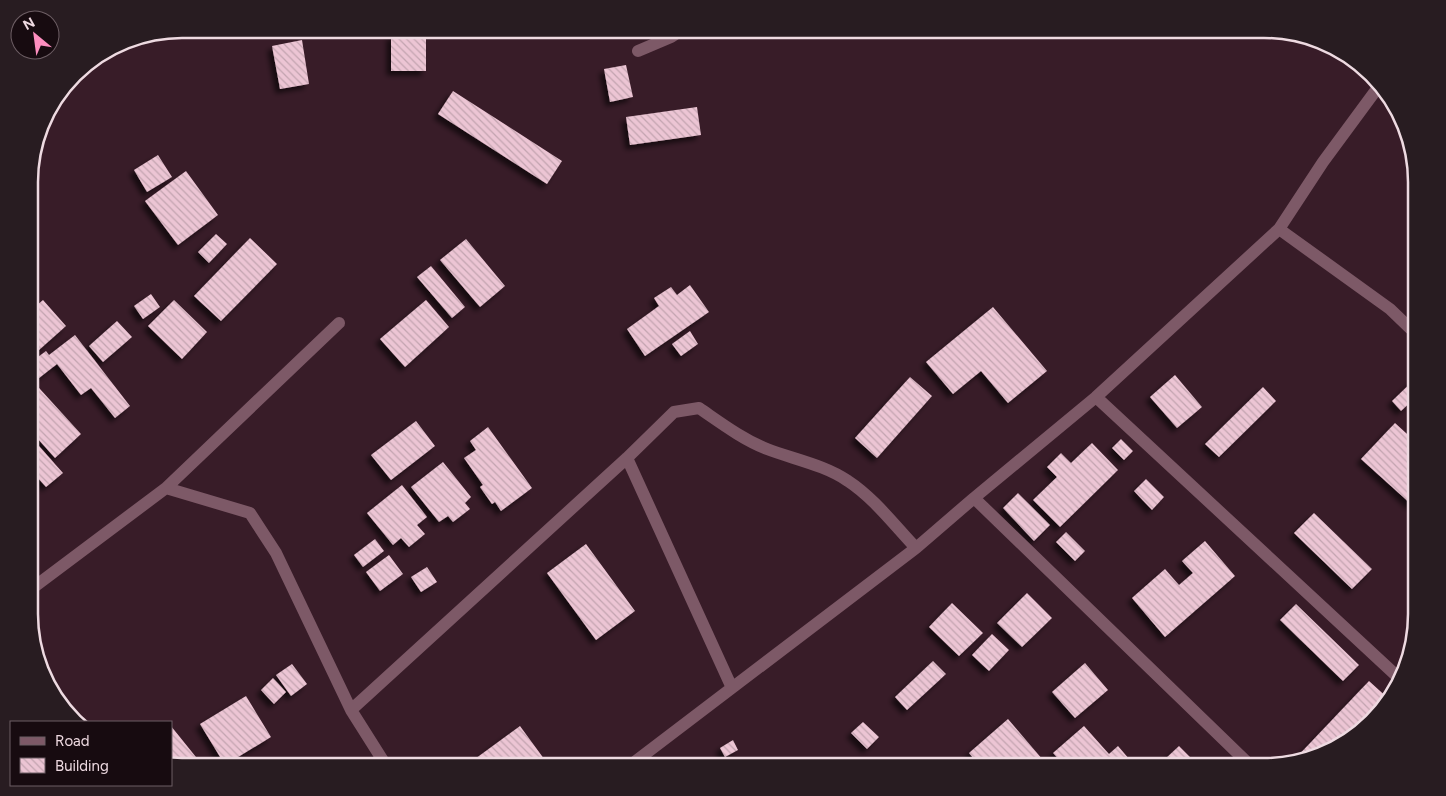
<svg xmlns="http://www.w3.org/2000/svg" width="1446" height="796" font-family="Figtree,sans-serif">
<defs>
<pattern id="building-back-hatch" width="6" height="6" patternUnits="userSpaceOnUse" patternTransform="scale(1.25)"><rect width="6" height="6" fill="#ecc5d4"/><path d="M-1 5l2 2M0 0l6 6M5-1l2 2" fill="none" stroke="#c3a4b0"/></pattern>
<filter id="shadow"><feDropShadow dx="-4.5" dy="4.5" stdDeviation="2.5" flood-color="#0009"/></filter>
</defs>
<rect width="100%" height="100%" fill="#381c28"/>
<path fill="url(#building-back-hatch)" filter="url(#shadow)" d="M426,34v37h-35v-36z
M302,40l7,44 -29,5 -8,-43z
M626,65l7,32 -23,5 -6,-33z
M453,91l109,70 -15,23 -109,-70z
M697,107l4,28 -71,10 -4,-28z
M158,155l14,22 -25,15 -13,-22z
M186,171l32,44 -40,30 -33,-44z
M216,234l11,10 -18,19 -11,-11z
M250,238l27,26 -56,57 -27,-25z
M466,239l39,47 -25,21 -40,-47z
M431,266l34,41 -13,11 -35,-41z
M690,285l19,27 -64,44 -18,-27 32,-23 -5,-8 17,-11 6,8z
M151,294l9,13 -17,12 -9,-13z
M43,300l23,26 -36,32v-47z
M174,300l33,32 -25,27 -34,-33z
M426,300l23,27 -44,40 -25,-28z
M993,307l54,64 -39,32 -27,-32 -28,23 -27,-32z
M117,321l15,16 -29,25 -14,-16z
M690,331l8,13 -17,12 -9,-12z
M75,335l55,71 -15,12 -24,-30 -10,7 -24,-31 -23,18 -4,-5v-14l16,-12 3,4z
M1175,375l27,32 -25,21 -27,-31z
M910,377l22,19 -55,62 -22,-20z
M30,378l51,56 -26,24 -25,-28z
M1415,379l2,2v15l-16,15 -9,-10z
M1263,387l13,14 -57,56 -14,-13z
M416,421l19,25 -44,34 -20,-25z
M1395,423l22,20v56l-5,6 -51,-46z
M488,427l44,61 -31,23 -6,-9 -3,2 -12,-17 3,-2 -19,-27 12,-8 -6,-9z
M30,436l33,37 -17,14 -16,-18z
M1121,439l12,12 -9,9 -12,-12z
M1092,443l26,27 -58,57 -27,-27 24,-23 -10,-10 14,-14 10,10z
M443,462l28,35 -6,6 5,6 -17,13 -5,-6 -9,6 -28,-35z
M1146,479l18,18 -12,13 -18,-19z
M402,485l25,32 -10,8 8,9 -16,13 -8,-9 -8,7 -26,-32z
M1018,493l32,32 -16,16 -31,-33z
M1314,513l58,56 -20,20 -58,-56z
M1066,532l19,19 -10,10 -19,-19z
M375,539l9,12 -21,16 -9,-12z
M1205,541l30,35 -70,61 -33,-39 33,-29 14,16 14,-12 -11,-12z
M586,544l49,67 -39,29 -49,-67z
M389,555l14,19 -23,17 -14,-19z
M427,567l10,15 -16,10 -10,-15z
M1027,593l25,25 -30,29 -25,-24z
M952,603l31,30 -24,23 -30,-29z
M1296,604l63,61 -16,16 -63,-61z
M992,634l17,16 -20,21 -17,-16z
M933,661l13,13 -39,36 -12,-13z
M1085,663l23,27 -33,28 -23,-26z
M292,664l15,20 -16,12 -15,-21z
M273,678l13,14 -12,12 -13,-14z
M1369,681l20,18 -40,43 -55,18z
M246,696l25,41 -46,28 -25,-41z
M1008,719l41,48h-68l-12,-14z
M863,722l16,15 -12,12 -16,-16z
M171,726l33,41h-23l-10,-2z
M520,726l30,41h-86z
M1084,726l25,28 9,-8 18,21h-70l-13,-14z
M733,740l5,10 -13,7 -5,-9z
M1179,746l13,13 -9,8h-16l-5,-5z"/>
<g fill="none" stroke-linecap="round" stroke-linejoin="round">
<path stroke="#7d5967" stroke-width="12" d="M638,51l33,-14 12,-8
M1279,229l111,80 27,26
M1096,397l304,282
M627,458l105,230
M166,488l84,25 26,40 75,157 36,57
M974,498l122,-101 183,-168 44,-67 56,-76
M30,590l136,-102 173,-165
M351,710l276,-252 47,-46 25,-4c22,15 43,31 68,41 26,10 58,16 81,32 26,17 47,45 68,67
M628,767l288,-219 58,-50 278,269"/>
</g>
<path d="M0 0H1446V796H0ZM182 38H1264A144 144 0 0 1 1408 182V614A144 144 0 0 1 1264 758H182A144 144 0 0 1 38 614V182A144 144 0 0 1 182 38Z" fill="#281c21" fill-rule="evenodd"/>
<path fill="none" stroke="#eedae1" stroke-width="2.5" d="M182 38H1264A144 144 0 0 1 1408 182V614A144 144 0 0 1 1264 758H182A144 144 0 0 1 38 614V182A144 144 0 0 1 182 38Z"/>
<rect x="10" y="721" width="162" height="65" fill="#170b10" stroke="#6d5e64"/>
<rect x="20" y="737" width="25" height="8" fill="#7d5967" stroke="#6d5e64"/>
<text x="55" y="746" font-size="15" fill="#eedae1">Road</text>
<rect x="20" y="758" width="25" height="15" fill="url(#building-back-hatch)" stroke="#6d5e64"/>
<text x="55" y="771" font-size="15" fill="#eedae1">Building</text>
<g transform="translate(35 35) rotate(331)"><circle r="24" fill="#170b10" stroke="#6d5e64"/>
<path d="M0-4L9 19L0 12L-9 19Z" fill="#fd8ebf"/>
<text y="-8" font-size="14" font-weight="bold" text-anchor="middle" fill="#eedae1">N</text>
</g>
</svg>
